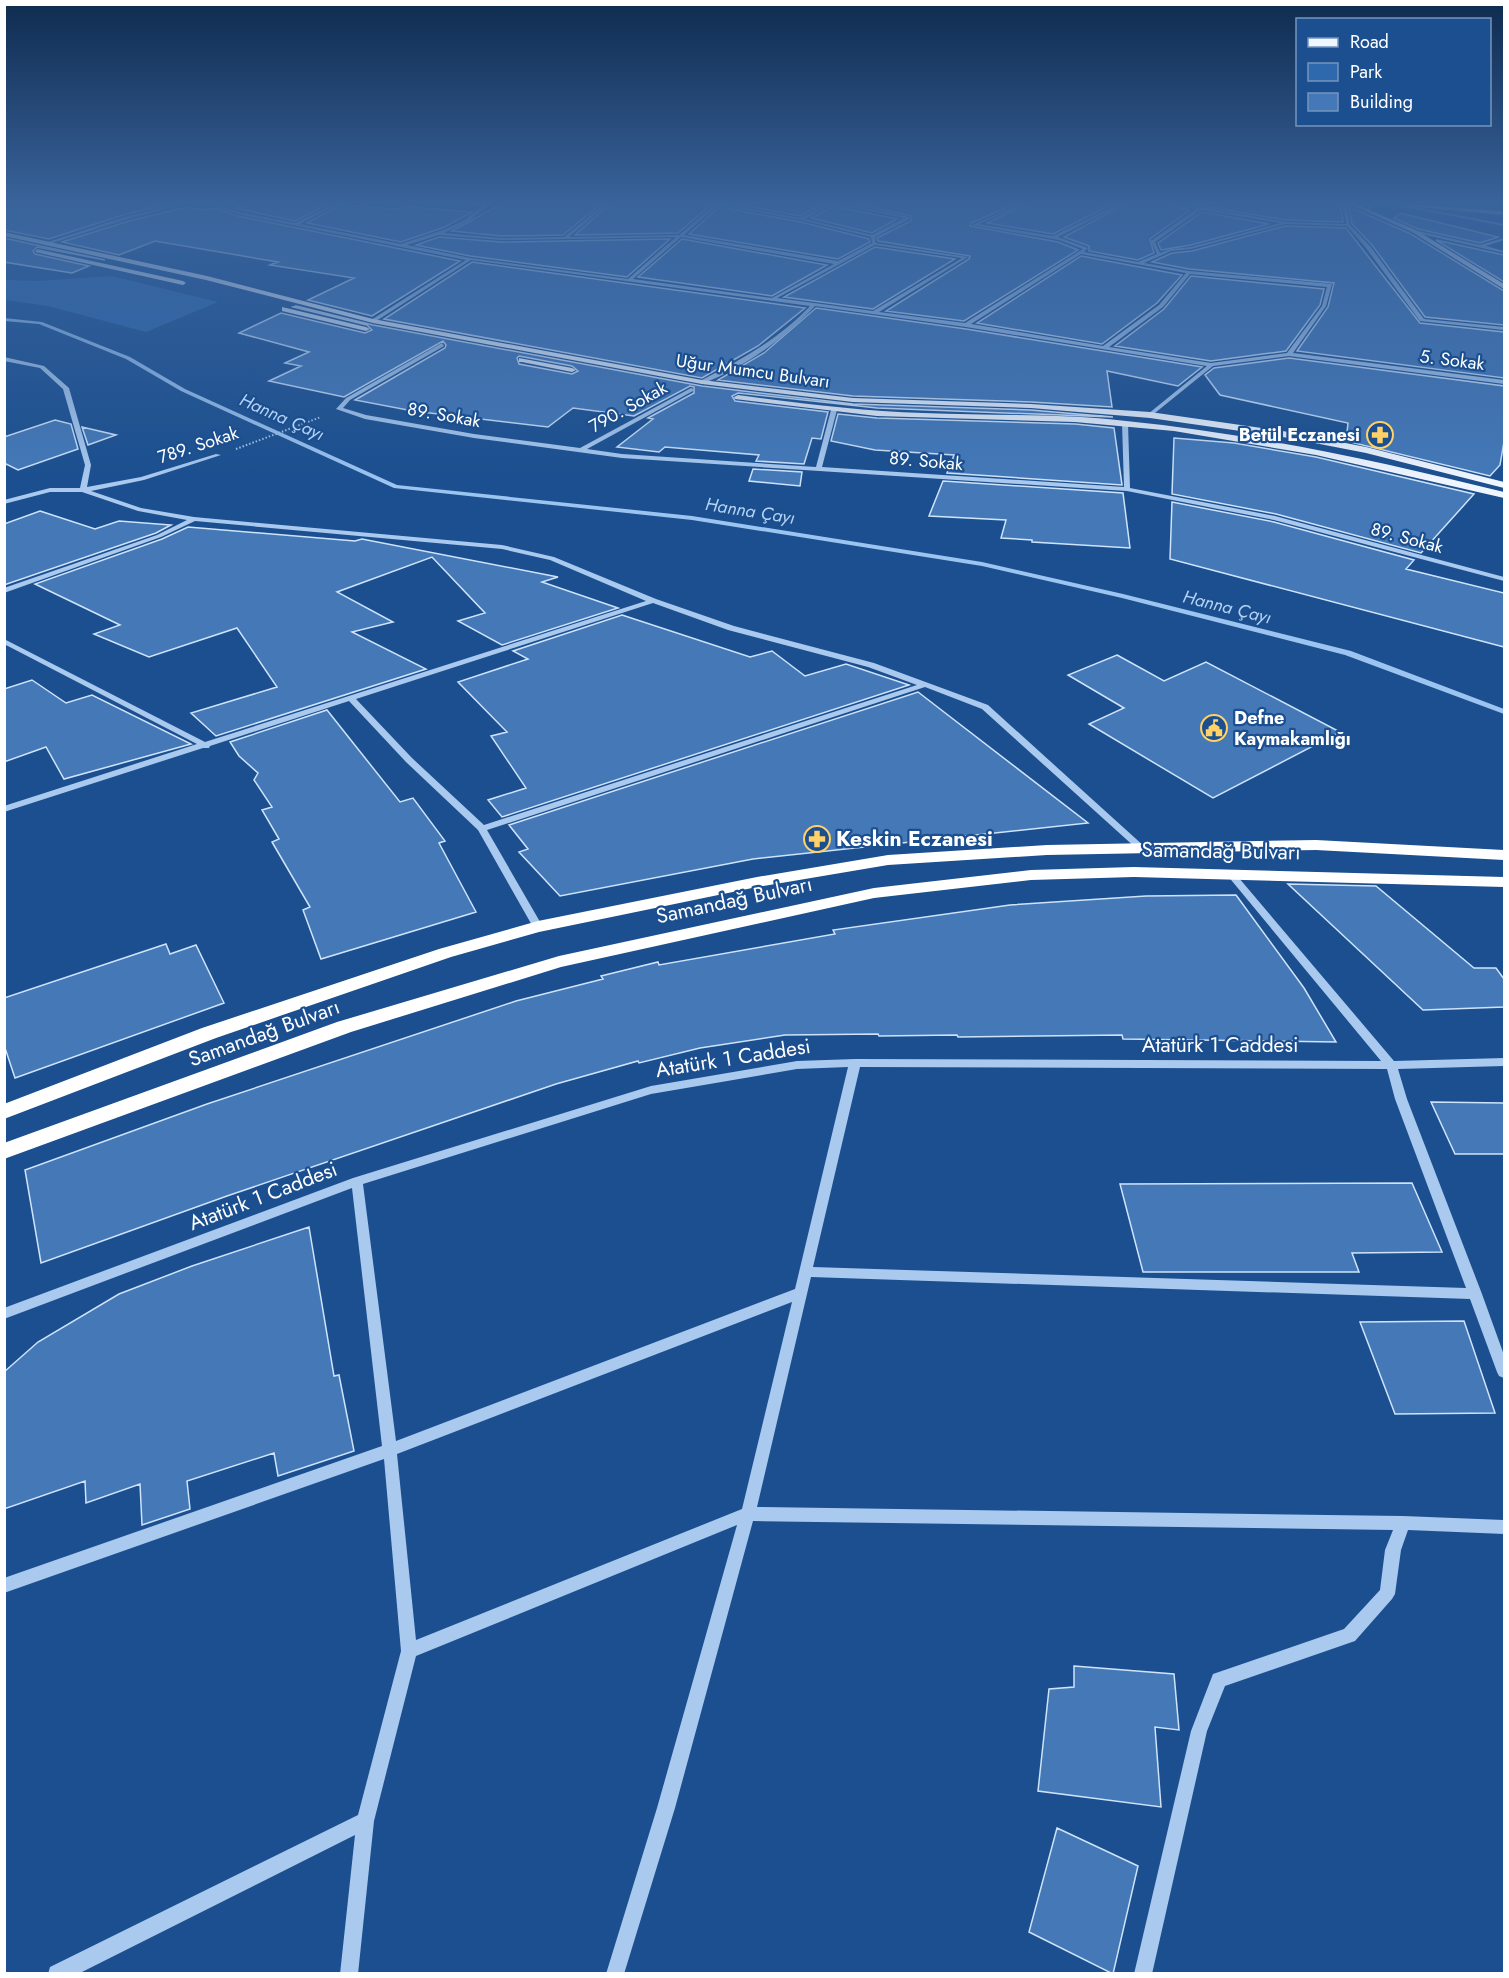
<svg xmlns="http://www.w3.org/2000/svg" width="1509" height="1978" font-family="Jost,sans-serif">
<rect width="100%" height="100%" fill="#1b4f8f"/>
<path fill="#2e69ad" d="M112,276l106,26 -72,30 -98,-26 -43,-6v-20l34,1z"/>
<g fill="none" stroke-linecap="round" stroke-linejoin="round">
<path fill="#9cc4f0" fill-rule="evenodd" d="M4,318l38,4 88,35 55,32 212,96 295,31 290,46 141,32 228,57 153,58v5l-159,-59 -223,-57 -140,-32 -290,-46 -298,-32 -213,-97 -55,-32 -87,-35 -35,-3z"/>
</g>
<path fill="#4478b7" stroke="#cfe3fa" stroke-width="1.5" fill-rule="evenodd" d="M4,204h156v2l-37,9 -74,24 -45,-9z
M246,204h82l-33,17 -60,-13z
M501,204h100l-38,31 -62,1 -49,-5z
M610,204h102l-34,29 -103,2z
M736,204h88l-24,12z
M852,204h163l-44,19 -1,3 88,16 20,8 -114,71 -78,-10 83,-52 1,-3 -92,-15 -1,-3 34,-17 1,-5z
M1027,204h86l-60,30 -66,-11z
M1125,204h43l2,2 20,4 -40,29 4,14 -16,7 -49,-9v-5l-25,-9z
M1191,204h146l5,8 1,10 -57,-2z
M340,205l59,4 5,-3 68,6 -27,15 -44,15 -94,-19z
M834,206l63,13 -25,14 -61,-15z
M1347,206l64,28 93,57v34l-79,-8 -53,-72 -20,-21 -2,-13z
M187,207l21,3 7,-2 23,8 222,45 -88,55 -64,-16 46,-22 -84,-13 8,-3 -123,-21 -36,14 -57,-13 67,-21z
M719,207l82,15 68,17 1,3 -32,17 -149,-25z
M1202,212l67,12 -78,21 -30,5 -3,-7z
M1400,213l98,24 -18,6 -62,-14 -24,-11z
M1285,226l61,2 74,95 84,9v46l-207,-27 31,-44 6,-24 -145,-14 -37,-7 20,-9 20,-2z
M439,237l62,5 169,-3 -43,38 -157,-21 -54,-11z
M4,238l101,22 -68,-13 -4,4 2,3 54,12 -17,7 -68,-11z
M682,239l145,26 -55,31 -134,-19z
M1436,240l68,15v27z
M875,247l80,12 -82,50 -89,-12z
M1081,256l101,19 -25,28 -55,41 -125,-21z
M472,262l333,46 -47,38 -56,32 -318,-59z
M1191,276l133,13 -4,16 -34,46 -75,10 -96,-15 49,-37z
M296,306l77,19 329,61 151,18 178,6 82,7 -236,-9 -139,-15 -6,3 3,5 93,11 -7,27 -9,-1 -8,26 -48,-3 3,-6 -94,-8 -6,5 -42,-5 36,-28 -5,-1 46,-25v-6l-4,-1 -56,30 -61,-8 -25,19 -135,-16 -58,-11 90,-52 1,-3 -3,-4 -99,56 -75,-16 32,-15 -16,-3 24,-11 -70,-19 42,-20 84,20 7,-3 -5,-5 -74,-18zM519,356l53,10 6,5 -6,3 -53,-10 -2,-6z
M816,308l150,21 236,38 -24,19 -71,-15 5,36 -81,-5 -178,-6 -135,-16 46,-27z
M1289,358l215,28v56l-4,23 -10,11 -144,-35 2,-18 -128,-28 -15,-20 9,-7z
M838,414l39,4 198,6 39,4 8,57 -175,-12 7,-18 -79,-5 -44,-9z
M55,420l16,4 7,25 -60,21 -14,-7v-26z
M82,427l34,8 -28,10z
M1174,438l60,5 82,14 158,37 -53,59 -145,-39 -104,-20z
M753,469l49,3 -2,14 -51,-5z
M943,481l180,12 7,55 -98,-6v-2l-31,-2 5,-18 -77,-4z
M1172,502l102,20 140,38 -8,9 98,24v54l-334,-88z
M40,511l55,18 24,-8 52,4 -15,8 -152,52v-61z
M188,527l167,14 7,-2 196,38 -16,5 76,26 -116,37 -44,-24 27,-8 -53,-56 -95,35 56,30 -41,10 74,37 -210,67 -25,-23 86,-26 -40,-59 -88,29 -55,-23 26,-9 -85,-41 127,-45z
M622,615l128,42 22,-6 33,25 41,-12 63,21 -407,132 -14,-17 38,-12 -35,-52 16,-4 -49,-50 70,-23 -15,-8z
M1117,655l47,26 42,-19 134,70 -127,66 -124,-74 35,-16 -56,-33z
M32,680l34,23 26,-8 99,49 -127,35 -18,-32 -42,15v-73z
M918,692l170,131 -335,36 -193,37 -41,-44 9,-3 -19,-24z
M327,710l73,92 13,-4 32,43 -6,2 37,69 -155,47 -18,-49 7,-3 -38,-65 7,-3 -17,-29 10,-3 -18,-27 4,-7 -19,-17 -9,-14z
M1288,884l88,2 98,82h22l8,11v28l-81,3z
M1236,895l68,93 32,54 -213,-3 -1,-4 -164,2 -1,-2 -78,1 -1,-2 -93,1 -85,13 -61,15 -1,-2 -82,23 -329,112 -186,67 -16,-93 182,-66 309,-103 87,-22 -2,-3 57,-14 1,3 176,-31 -2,-4 177,-25 136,-9z
M166,944l4,10 26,-9 28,58 -209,75 -11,-33v-47z
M1431,1102l73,1v51h-49z
M1412,1183l30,69 -90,1 7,19h-216l-23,-88z
M309,1227l25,149 5,-1 15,76 -76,25 -4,-23 -87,28 3,28 -48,16 -2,-41 -54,19 -1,-22 -81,28v-137l34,-30 81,-48 73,-28z
M1464,1321l31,92 -100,1 -35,-92z
M1074,1666l100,8 5,56 -24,-3 6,80 -123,-16 11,-102 25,-2z
M1057,1828l81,38 -25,108 -84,-42z"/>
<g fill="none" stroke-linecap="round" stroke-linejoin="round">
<path stroke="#a9c9ee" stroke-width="2" stroke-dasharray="1.5 2" stroke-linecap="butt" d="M236,449l85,-32"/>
<path fill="#a9c9ee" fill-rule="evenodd" d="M178,204h6l-56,15 -79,25 -4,-1 79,-26z
M209,204h5l25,8 56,11 38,-19h5l-38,20 101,20 45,-15 20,-10 17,-13 -26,-1 -2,-1h35l-21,17 -25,12 57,5 63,-1 40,-33h4l-39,33 110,-2 36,-31h10l75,14 28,-14h5l-28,15 67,16 32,-17 -70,-14h7l69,13v2l-35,18 1,6 92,14 -89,55 86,11 118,-74 -24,-9 -87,-15 48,-21h5l-46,20 74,12 65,-32h5l-65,33 30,11 -4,4 54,10 19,-8 -6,-13 45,-32 -26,-5 31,3 85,15 60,2 -2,-13 -5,-7h4l5,7 2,14 20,21 54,73 80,8v3l-84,-9 -54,-73 -19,-22 -62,-2 -94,25 -20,2 -27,12 45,8 143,13 -6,22 -33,47 211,27v4l-215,-28 -76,10 -63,51 -3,-2 1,-1 59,-48 -241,-39 -151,-21c-31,33 -70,61 -113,78l-2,-1v-2c41,-21 79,-42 110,-75l-339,-46 -98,63 -2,-3 95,-60 -228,-46zM718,205l83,15 70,17 1,6 -34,18 -154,-26zM1201,210l79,13 -89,24 -21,2 -10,4 -5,-11zM439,235l62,5 175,-3 -48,42 -158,-21 -63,-13zM681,237l153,27 -62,34 -139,-19zM875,245l87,13 -89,53 -96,-13zM1081,254l105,19 -27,32 -56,41 -132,-22zM1190,274l137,13 -5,19 -35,47 -76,10 -102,-16 54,-40z
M1371,204h4l-8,7h-2z
M1390,204h7l107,20v2z
M1414,230l66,15 24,-7v2l-18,6 18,5v2l-92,-21z
M442,343l2,3 -94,54 -7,8 23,7 108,19 106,14 111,-60 2,1v2l-106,58 35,5 194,13 15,-57 3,-2 3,2 -15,57 302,20 -2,-64 3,-2 3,2 2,65 145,28 229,61v4l-230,-61 -147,-29 -505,-33 -148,-20 -109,-19 -29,-10 10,-11z
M4,357l40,9 25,22 22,77 -4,22 54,-10 75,-23 5,1 -77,25 -53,11 50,17 53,9 308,28 52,12 102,42 78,27 140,37 114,42 157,142 -2,2h-6l-155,-140 -57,-22 -438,143 56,97 -5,3 -5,-3 -55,-97 -72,-68 -57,-61 -139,45 -1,2h-6l-199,64v-6l193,-62 -193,-100v-5l201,103 441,-141 -96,-41 -48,-11 -307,-28 -34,16 -157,56v-5l153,-53 30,-15 -49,-9 -56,-19h-32l-46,12v-4l46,-12h30l5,-23 -22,-76 -23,-21 -36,-7zM653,603l75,27 140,37 49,18 -433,140 -72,-67 -56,-59z
M1230,870l3,1 161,190 110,-3v8l-106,3 9,30 75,195 22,61v23l-5,-2 -2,-4 -27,-73 -659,-22 -54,230 646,9 101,4v14l-96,-4 -7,20 -6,44 -3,5 -37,42 -130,45 -18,45 -55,243h-18l57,-243 22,-57 131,-45 36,-39 5,-40 8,-20 -640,-9 -78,287 -51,166h-18l51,-166 80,-283 -321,131 -42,165 -16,153h-18l15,-139 -277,139h-30l2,-7 308,-152 43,-164 -17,-192 -380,134v-15l378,-132 -30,-258 -348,131v-11l349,-130 298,-92 146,-25 58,-2 526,2 -154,-186 -2,-2zM848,1067l-53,222 -399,152 -33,-257 288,-90 146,-25zM860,1067l527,2 8,30 71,189 -653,-21zM792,1302l-50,207 -326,131 -19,-186z"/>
<path fill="#f0f6ff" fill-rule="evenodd" d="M1349,204h7l60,26 88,54v5l-92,-57z
M1404,204l100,7v4l-97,-9z
M4,232l203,44 166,43 329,61 151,18 178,6 119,8 139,20 77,15 138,35v6l-138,-35 -77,-15 -139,-20 -119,-10 -178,-6 -151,-18 -329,-61 -167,-43 -202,-44z
M37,249l146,32 3,2 -3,2 -148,-33z
M282,307l84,20 4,2 -4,2 -84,-20z
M519,358l53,10 4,2 -4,2 -50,-10h-3z
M738,395c61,8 123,16 185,18 68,3 136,0 203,8 128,13 254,40 378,71v6l-188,-43 -142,-24 -99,-9 -198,-6 -142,-17 -1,-2z"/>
<path fill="#fff" fill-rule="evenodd" d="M1316,840l188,10v10l-188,-10 -269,5 -159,10 -131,22 -218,45 -88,25 -235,81 -212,81v-15l198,-76 237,-79 99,-28 219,-44 131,-22 159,-10z
M1134,867l370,10v10l-370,-10 -103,3 -157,18 -313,69 -210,65 -347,127v-16l333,-121 222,-66 315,-68 157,-18z"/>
</g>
<linearGradient id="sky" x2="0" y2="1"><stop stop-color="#0f2b4f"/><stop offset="0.42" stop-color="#39639b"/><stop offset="1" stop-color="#39639b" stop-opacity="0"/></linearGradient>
<rect width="1509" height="481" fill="url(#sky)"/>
<defs>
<symbol id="pharmacy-ring" viewBox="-11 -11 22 22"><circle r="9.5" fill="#1b4f8f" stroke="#ffd166" stroke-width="1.5"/><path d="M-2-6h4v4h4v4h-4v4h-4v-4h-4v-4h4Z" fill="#ffd166"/></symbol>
<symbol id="civic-ring" viewBox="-11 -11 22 22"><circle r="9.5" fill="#1b4f8f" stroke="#ffd166" stroke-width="1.5"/><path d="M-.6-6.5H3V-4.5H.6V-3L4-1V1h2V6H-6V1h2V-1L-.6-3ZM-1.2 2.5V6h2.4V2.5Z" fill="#ffd166"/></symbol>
</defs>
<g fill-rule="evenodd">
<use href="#pharmacy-ring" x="1365" y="420" width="30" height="30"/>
<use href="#civic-ring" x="1199" y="713" width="30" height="30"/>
<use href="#pharmacy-ring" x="802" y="824" width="30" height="30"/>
</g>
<g text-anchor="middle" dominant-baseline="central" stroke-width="4.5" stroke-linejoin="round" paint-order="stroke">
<g font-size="18" fill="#fff" stroke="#1b4f8f">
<text transform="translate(1452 360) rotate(7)">5. Sokak</text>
<text transform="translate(753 371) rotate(8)">Uğur Mumcu Bulvarı</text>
<text transform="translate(628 407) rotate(-29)">790. Sokak</text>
<text transform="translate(444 415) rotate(10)">89. Sokak</text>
<text transform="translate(198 445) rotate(-18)">789. Sokak</text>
<text transform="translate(926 461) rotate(5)">89. Sokak</text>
<text transform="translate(1407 538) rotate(15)">89. Sokak</text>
</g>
<g font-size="18" font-style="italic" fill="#b5d3f5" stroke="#1b4f8f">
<text transform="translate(282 417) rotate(24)">Hanna Çayı</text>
<text transform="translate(750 511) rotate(9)">Hanna Çayı</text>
<text transform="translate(1227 607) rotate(14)">Hanna Çayı</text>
</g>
<g font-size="18" font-weight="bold" fill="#fff" stroke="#1b4f8f" text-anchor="end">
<text x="1360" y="435">Betül Eczanesi</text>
<text x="1234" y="718" text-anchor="start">Defne<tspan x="1234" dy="21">Kaymakamlığı</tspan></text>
</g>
<g font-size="21" font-weight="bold" fill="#fff" stroke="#1b4f8f" text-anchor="start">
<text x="836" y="839">Keskin Eczanesi</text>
</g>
<g font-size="21" fill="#fff" stroke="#1b4f8f">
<text transform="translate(1221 851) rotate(1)">Samandağ Bulvarı</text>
<text transform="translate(734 900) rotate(-12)">Samandağ Bulvarı</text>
<text transform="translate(264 1033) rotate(-20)">Samandağ Bulvarı</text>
<text x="1220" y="1045">Atatürk 1 Caddesi</text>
<text transform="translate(733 1058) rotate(-9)">Atatürk 1 Caddesi</text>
<text transform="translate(263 1196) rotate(-21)">Atatürk 1 Caddesi</text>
</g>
</g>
<rect width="1509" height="1978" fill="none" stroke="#ffffff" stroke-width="12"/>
<rect x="1296" y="18" width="195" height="108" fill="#1b4f8f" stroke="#7695bc" stroke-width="1.5"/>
<rect x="1308" y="38" width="30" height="9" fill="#f0f6ff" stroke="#7695bc" stroke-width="1.5"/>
<text x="1350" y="48" font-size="18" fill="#ffffff">Road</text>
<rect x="1308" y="63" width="30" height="18" fill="#2e69ad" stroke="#7695bc" stroke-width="1.5"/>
<text x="1350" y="78" font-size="18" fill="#ffffff">Park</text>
<rect x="1308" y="93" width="30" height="18" fill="#4478b7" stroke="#7695bc" stroke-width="1.5"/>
<text x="1350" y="108" font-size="18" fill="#ffffff">Building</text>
</svg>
